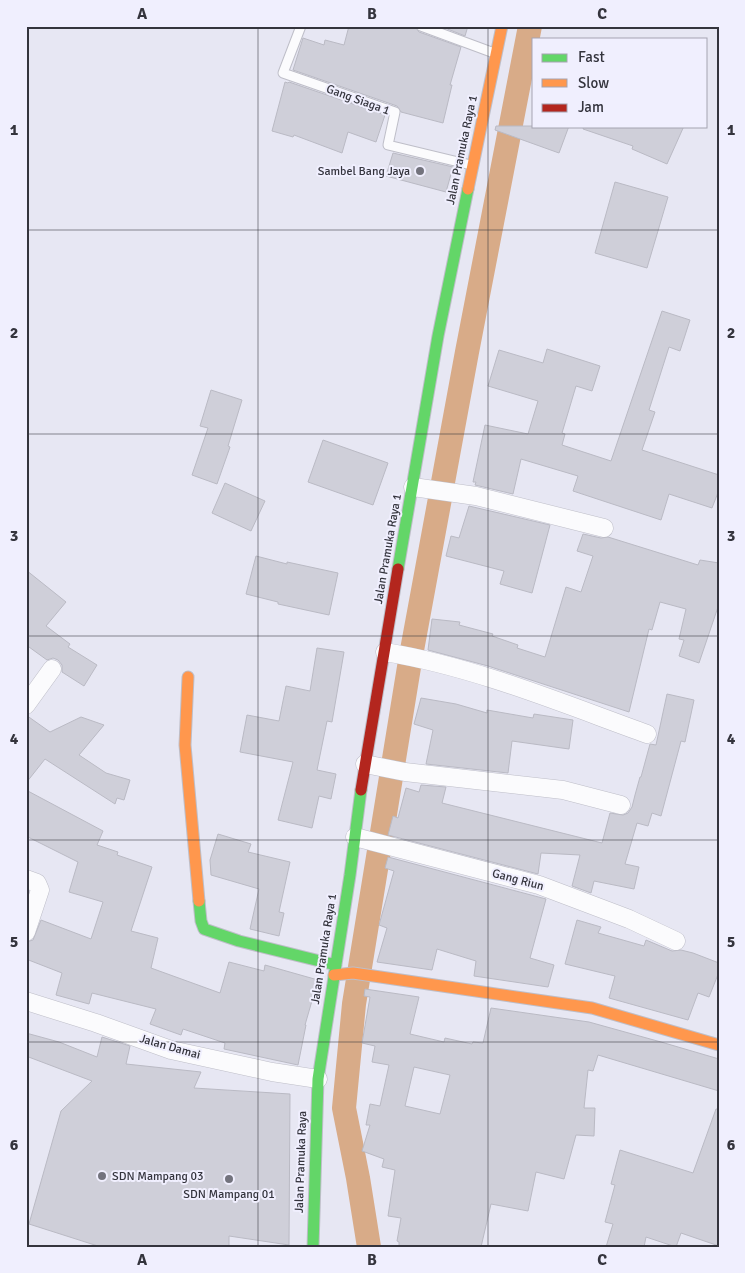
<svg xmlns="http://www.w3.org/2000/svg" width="745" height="1273" font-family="Signika,sans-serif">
<rect width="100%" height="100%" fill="#e7e7f3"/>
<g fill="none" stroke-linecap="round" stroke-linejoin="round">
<path stroke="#d8ab88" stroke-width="24" d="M369,1247l-11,-69 -14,-70 10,-104 56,-343 57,-309 63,-326"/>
</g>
<path fill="#cfcfd9" stroke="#babac4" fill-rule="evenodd" d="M349,26h66l4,6 42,15 -11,38h2l-9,38 -42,-11 -4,-6 -104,-36 10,-32 21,7 1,-5 19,5z
M440,26h28l-3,10z
M285,82l3,1 1,-1 96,33 -9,27 -28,-10 -6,21 -48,-18 -1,2 -21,-6z
M496,126h73l-10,27 -64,-23z
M584,126h100l-17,38 -35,-15 1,-3 -50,-17z
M393,153l60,14 -7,25 -60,-16z
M615,182l53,15 -21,71 -52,-15z
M662,311l28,9 -10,31 -11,-4 -20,63 6,2 -13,38 77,25v15l-7,18 -43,-14 -8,26 -88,-29 5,-15 -57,-17 -8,35 -38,-9 1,-3h-3l12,-57 43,9 10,-33 -50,-15 11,-36 44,13 4,-14 53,17 -8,25 -16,-5 -14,47 3,1 -3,11 49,16z
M211,390l31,10 -14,46 2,1 -13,37 -25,-9 16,-47 -8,-2z
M323,440l65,23 -15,42 -65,-23z
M225,483l40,18 -14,30 -39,-18z
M469,506l81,19 -18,68 -32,-9 4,-13 -58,-15 5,-20 8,2z
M583,534l18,4 7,-1 90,28 2,-5 19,3v41l-20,59 -20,-7 5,-16 -5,-1 7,-30 -26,-7 -8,28 -3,-1 -20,83 -141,-46 -60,-16 4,-31 28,3 -1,3 34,9 -1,2 26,9 -1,3 28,9 21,-70 15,5 12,-36 -16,-5z
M256,556l31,8v-2l51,11 -9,42 -51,-11v-2l-32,-8z
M26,570l40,32 -20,24 24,18 -2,3 29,18 -13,21 -22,-14v-7l-4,-5 -5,-2 -6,2 -18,-13 -3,3z
M317,648l27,4 -12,70 -5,-1 -10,49 19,4 -5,25 -12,-3 -7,32 -34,-8 15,-58 -53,-10 7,-37 32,6 7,-35 24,5z
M667,694l27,6 -9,42 -4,-1 -20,75 -9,-3 -4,13 -11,-3 -12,41 14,3 -5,22 -40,-8 -3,12 -19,-7 8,-31 -39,-2 -3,21 -150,-39 5,-19 5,2 8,-30 13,4 2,-7 25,2 -4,16 160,40 8,-30 13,2 5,-2 4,-6 3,-12 5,-18h1l9,-33 6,1z
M421,698l35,6 31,9v-3l46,8 1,-4 39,6 -4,29 -57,-8 -4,32 -82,-9 7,-34 -19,-6z
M26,715l24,17 31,-15 23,8 -25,30 27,18 24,7 -6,20 -7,-2 -2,6 -70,-45 -19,24z
M26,790l77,41 -6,14 21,7 -1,3 35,12 -21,64 27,7 -7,30 69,25 9,-31 35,9 1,-6 53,15 -13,45h1l-8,40 -74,-16 1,-6 -42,-14 -2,6 -31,-11 6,-15 -64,-16 -3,11 -33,-9 6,-22 -36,-14v-17l7,-2 8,-20 50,19 12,-37 -34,-10 9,-30 -52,-26z
M218,834l33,10 -3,8 42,10 -11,50 5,1 -5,23 -29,-7 9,-40 -48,-14 -1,-15z
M388,857l158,42 -16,59 24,7 -6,22 -74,-11 2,-15 -39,-12 -5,21 -55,-8 10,-34 -8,-3 15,-54 -9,-3z
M577,920l24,7 -3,6 46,13 2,-6 26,11 9,-1 12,3 26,10v9l-10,25 -11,-4 -10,27 -79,-22 6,-22 -50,-12z
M365,989l54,8 -9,37 34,8 1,-4 27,6 1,-2 10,1 8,-35 98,14 72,20 58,17v32l-121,-36 -5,16 -5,-1 -4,38h11l-1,28 -18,-1 -12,44 -28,-7 -8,39 -37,-7 -10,43h-82v-5l-2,-1 4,-23 -13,-2 7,-46 -13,-3 2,-8 -22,-8 8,-26h-4l4,-21 10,2 9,-41 -17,-3 3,-16 -13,-3 8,-46 -6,-1zM414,1067l36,8 -10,39 -35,-8z
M26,1033l33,9 38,15 5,-20 28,9 -4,18 75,8 -7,16 96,6 -1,151 -60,-9v11h-128l-72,-23 32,-113 31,-30 -66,-25z
M716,1109h3v137l-38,-13 -5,14 -30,-10 -2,10h-38l7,-23 -8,-2 10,-37 -4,-1 9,-34 73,23z"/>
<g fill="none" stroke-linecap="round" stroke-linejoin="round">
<defs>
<path id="lane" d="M301,26l-18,47 112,39 -7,33 83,20
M421,26l73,27"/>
<path id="street" d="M413,487l63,9 128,32
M385,652c90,15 176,51 262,82
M26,705l26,-36
M365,764l40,8 158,18 58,15
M355,837l184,48 90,34 47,22
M26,879l11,4 3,7 -14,42
M26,1001l70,22 75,27 101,22 46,7"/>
<path id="fast" d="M398,569l40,-233 30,-147
M199,901l2,20 3,8 35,12 97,24
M313,1247l5,-168 32,-204 11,-85"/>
<path id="slow" d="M468,189l34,-163
M188,677l-3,68 14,156
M334,975l19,-2 239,35 127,37"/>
<path id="jam" d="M361,790l37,-221"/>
</defs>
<use href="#lane" stroke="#bebec8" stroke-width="11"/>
<use href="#street" stroke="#bebec8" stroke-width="19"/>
<use href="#fast" stroke="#bebec8" stroke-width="13"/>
<use href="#slow" stroke="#bebec8" stroke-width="13"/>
<use href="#jam" stroke="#bebec8" stroke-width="13"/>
<use href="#lane" stroke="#fbfbfd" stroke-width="9"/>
<use href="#street" stroke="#fbfbfd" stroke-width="18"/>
<use href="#fast" stroke="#63d668" stroke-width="11"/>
<use href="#slow" stroke="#ff974d" stroke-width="11"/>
<use href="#jam" stroke="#b3261e" stroke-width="11"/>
</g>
<path fill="none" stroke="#34343d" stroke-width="1" stroke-opacity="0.55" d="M258,26v1221M488,26v1221M26,230h693M26,434h693M26,636h693M26,840h693M26,1042h693"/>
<g fill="#73737d" stroke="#f0effe" stroke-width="2">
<circle cx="420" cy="171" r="5"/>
<circle cx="102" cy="1176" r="5"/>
<circle cx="229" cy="1179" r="5"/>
</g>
<g text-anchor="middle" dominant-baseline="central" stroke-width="4" stroke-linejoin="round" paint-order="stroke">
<g font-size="12" fill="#34343d" stroke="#f0effe">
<text transform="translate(358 100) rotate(20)">Gang Siaga 1</text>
<text transform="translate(462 150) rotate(-78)">Jalan Pramuka Raya 1</text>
<text transform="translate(388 549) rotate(-80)">Jalan Pramuka Raya 1</text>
<text transform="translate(518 880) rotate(15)">Gang Riun</text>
<text transform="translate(324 949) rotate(-81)">Jalan Pramuka Raya 1</text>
<text transform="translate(170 1047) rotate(16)">Jalan Damai</text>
<text transform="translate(301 1162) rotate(-88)">Jalan Pramuka Raya</text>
</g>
<g font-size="12" fill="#34343d" stroke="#f0effe" text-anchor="end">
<text x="410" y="171">Sambel Bang Jaya</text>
<text x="112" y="1176" text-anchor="start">SDN Mampang 03</text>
<text x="229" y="1194" text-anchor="middle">SDN Mampang 01</text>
</g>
</g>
<rect width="745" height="1273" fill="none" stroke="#f0effe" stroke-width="55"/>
<rect x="532" y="38" width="175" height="90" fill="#f0effe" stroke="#a5a4b1"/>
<rect x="542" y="54" width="25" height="8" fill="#63d668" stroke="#a5a4b1"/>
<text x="578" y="62" font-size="15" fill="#34343d">Fast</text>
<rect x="542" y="79" width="25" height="8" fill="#ff974d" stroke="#a5a4b1"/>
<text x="578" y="88" font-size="15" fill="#34343d">Slow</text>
<rect x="542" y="104" width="25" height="8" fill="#b3261e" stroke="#a5a4b1"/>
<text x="578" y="112" font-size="15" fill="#34343d">Jam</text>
<rect x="28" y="28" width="690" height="1218" fill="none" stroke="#34343d" stroke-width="2"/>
<g font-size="16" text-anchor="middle" font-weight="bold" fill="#34343d">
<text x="142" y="19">A</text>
<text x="372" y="19">B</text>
<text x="602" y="19">C</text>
<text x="14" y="135">1</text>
<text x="731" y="135">1</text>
<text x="14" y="338">2</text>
<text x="731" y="338">2</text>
<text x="14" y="541">3</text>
<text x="731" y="541">3</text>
<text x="14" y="744">4</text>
<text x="731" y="744">4</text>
<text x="14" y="947">5</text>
<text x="731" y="947">5</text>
<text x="14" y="1150">6</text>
<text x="731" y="1150">6</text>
<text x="142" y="1265">A</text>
<text x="372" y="1265">B</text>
<text x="602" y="1265">C</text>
</g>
</svg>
